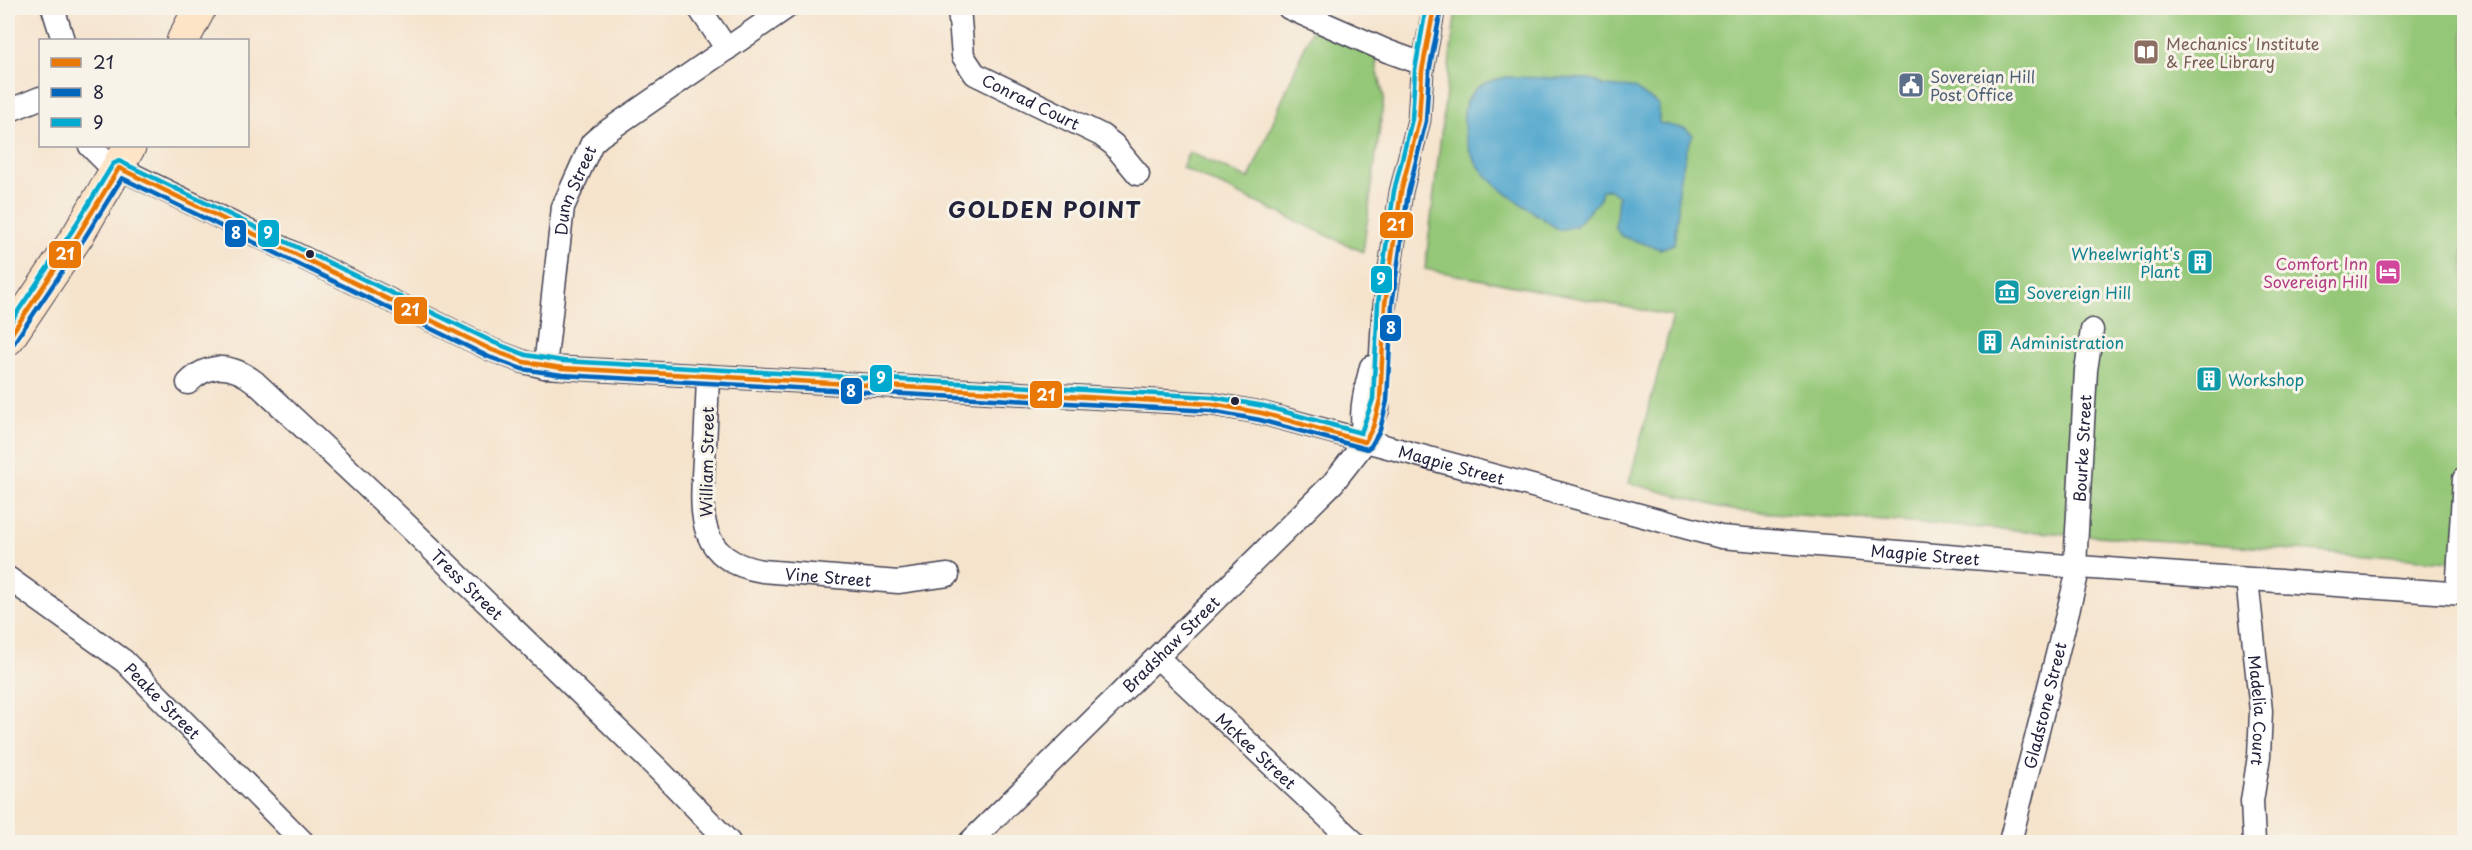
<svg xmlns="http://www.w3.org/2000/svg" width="2472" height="850" font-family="'Playpen Sans',sans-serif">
<rect width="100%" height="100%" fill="#f7f3e8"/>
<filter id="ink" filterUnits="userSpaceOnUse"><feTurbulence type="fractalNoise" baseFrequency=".0167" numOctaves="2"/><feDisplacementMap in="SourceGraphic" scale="12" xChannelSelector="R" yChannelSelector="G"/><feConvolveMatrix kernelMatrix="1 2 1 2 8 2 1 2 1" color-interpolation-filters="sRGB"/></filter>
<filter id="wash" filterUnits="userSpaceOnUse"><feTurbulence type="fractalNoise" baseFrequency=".008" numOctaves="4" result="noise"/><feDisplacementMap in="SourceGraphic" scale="24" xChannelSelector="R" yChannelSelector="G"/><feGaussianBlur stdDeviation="1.35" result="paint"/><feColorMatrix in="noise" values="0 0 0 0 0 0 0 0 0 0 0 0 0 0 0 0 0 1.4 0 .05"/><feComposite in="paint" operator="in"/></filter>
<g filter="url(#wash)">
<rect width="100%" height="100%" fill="#f5e3cc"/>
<path fill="#94c777" stroke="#5b7459" stroke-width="1.5" d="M1456,8h1008v554l-733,-52 -102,-27 44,-167 -248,-47z
M1312,29l65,29v11l7,28 -21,155 -181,-84 7,-16 60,27z"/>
<path fill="#50a6cd" stroke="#396484" stroke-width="1.5" d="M1507,77l84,2 13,7 30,2 25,17v18l27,6 7,6 -6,14 -9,38v23l-4,34 -14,5 -39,-13 -6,-9 3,-31 -10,-7 -6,1 -2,9 -24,27 -17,4c-37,-28 -93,-52 -95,-105 0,-9 -1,-15 2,-23 9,-17 23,-22 41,-25z"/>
</g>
<g filter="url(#ink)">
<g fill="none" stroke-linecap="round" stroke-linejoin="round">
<defs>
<g id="minor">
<path d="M53,8l10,32"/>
<path d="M699,8l28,41"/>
<path id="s1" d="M959,8l4,48 12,18 126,61 13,10 24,29"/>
<path d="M1289,8l98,43 36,13"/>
<path d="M8,111l32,-13"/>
<path d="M90,146l26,26"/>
<path id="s2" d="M119,168l373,182 32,12 21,5 667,37 50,9 459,124 358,30 385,27"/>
<path id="s3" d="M545,367l18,-160 29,-64 8,-7 186,-128"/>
<path id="s4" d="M708,376c-1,28 -2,56 -4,83 -3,53 -9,101 58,112l136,11 50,-7"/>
<path id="s5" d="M188,383c21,-21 44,-19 67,-1l126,118 277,269 71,73"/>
<path d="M1365,440c-7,-26 0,-48 6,-73"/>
<path id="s6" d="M2075,566l11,-196 6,-40"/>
<path id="s7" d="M8,578l116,83 179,181"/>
<path id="s8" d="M2247,579l14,132 -2,45 -7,45 2,41"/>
<path d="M2457,593l7,-114"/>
<path id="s9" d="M1158,658l196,184"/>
<path id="s10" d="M970,842l363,-359 32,-41 13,-33 5,-92 18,-125 18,-72 3,-49 12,-63"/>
<path id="s11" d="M2010,842l69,-275"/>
</g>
<path id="secondary" d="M183,40l17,-32
M8,339l70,-104 52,-89"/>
</defs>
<use href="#minor" stroke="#423f51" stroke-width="25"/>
<use href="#secondary" stroke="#423f51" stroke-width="34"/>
<use href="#minor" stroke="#fff" stroke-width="22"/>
<use href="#secondary" stroke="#fee4c6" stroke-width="32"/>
<defs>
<path id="bus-1" d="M119,168l373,182 32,12 38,6 650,36 50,9 103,29
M8,339l70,-104 41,-67
M1365,442l8,-15 7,-27 5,-96 16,-112 18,-72 3,-49 12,-63"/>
<path id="bus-2" d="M14,343l70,-104 38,-61 367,179 33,12 40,6 649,36 49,9 107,29 4,-3 9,-16 7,-29 5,-96 16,-112 18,-72 3,-49 12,-63"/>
<path id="bus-3" d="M8,326l64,-95 41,-67 6,-3 376,182 31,12 37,6 649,36 52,9 97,27 12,-34 5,-96 16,-112 18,-72 3,-49 11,-62"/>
</defs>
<use href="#bus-1" stroke="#f7f3e8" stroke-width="9"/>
<use href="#bus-2" stroke="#f7f3e8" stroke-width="9"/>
<use href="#bus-3" stroke="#f7f3e8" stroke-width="9"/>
<use href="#bus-1" stroke="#e97806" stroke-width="4.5"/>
<use href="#bus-2" stroke="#0065bd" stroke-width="4.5"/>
<use href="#bus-3" stroke="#00a9ce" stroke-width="4.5"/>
</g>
</g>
<defs>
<symbol id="library-square" viewBox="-11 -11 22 22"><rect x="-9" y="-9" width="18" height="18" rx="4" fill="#8d6e63" stroke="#f7f3e8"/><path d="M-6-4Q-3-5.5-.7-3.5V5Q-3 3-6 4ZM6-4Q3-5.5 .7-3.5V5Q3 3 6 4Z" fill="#fff"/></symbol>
<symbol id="civic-square" viewBox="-11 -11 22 22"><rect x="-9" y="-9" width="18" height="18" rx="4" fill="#5c6f8a" stroke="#f7f3e8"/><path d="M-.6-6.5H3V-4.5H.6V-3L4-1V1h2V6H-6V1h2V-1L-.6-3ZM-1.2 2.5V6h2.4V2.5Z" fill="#fff"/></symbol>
<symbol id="building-square" viewBox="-11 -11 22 22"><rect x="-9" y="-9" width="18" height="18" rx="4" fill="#0f9aa8" stroke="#f7f3e8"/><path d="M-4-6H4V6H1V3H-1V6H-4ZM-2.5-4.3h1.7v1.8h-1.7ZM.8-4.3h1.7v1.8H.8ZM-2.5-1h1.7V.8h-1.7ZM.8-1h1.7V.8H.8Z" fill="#fff"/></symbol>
<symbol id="hotel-square" viewBox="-11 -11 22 22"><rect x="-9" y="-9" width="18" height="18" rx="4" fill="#d1479c" stroke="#f7f3e8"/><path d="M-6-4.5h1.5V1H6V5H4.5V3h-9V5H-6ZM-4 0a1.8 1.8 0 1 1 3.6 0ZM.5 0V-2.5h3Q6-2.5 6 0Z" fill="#fff"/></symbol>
<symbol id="museum-square" viewBox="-11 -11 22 22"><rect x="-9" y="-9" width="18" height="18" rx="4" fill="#0f9aa8" stroke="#f7f3e8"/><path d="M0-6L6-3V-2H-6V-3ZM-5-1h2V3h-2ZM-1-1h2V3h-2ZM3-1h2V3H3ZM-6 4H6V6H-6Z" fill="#fff"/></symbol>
</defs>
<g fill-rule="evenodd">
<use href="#library-square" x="2131" y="37" width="30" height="30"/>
<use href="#civic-square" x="1896" y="70" width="30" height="30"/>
<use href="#building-square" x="2185" y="247" width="30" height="30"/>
<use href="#hotel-square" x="2373" y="257" width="30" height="30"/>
<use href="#museum-square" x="1992" y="277" width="30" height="30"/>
<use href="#building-square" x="1975" y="327" width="30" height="30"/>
<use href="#building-square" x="2194" y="364" width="30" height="30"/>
</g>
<g fill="#22223b" stroke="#f7f3e8" stroke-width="2">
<circle cx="310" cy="254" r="5"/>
<circle cx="1235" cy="401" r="5"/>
</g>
<g text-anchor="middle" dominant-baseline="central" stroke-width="6" stroke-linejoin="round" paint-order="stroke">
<g font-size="16" fill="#785e54" stroke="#f7f3e8" text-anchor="start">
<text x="2166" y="43">Mechanics' Institute<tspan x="2166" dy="18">&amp; Free Library</tspan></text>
</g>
<g font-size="16" fill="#4e5e75" stroke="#f7f3e8" text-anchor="start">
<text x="1930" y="76">Sovereign Hill<tspan x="1930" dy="18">Post Office</tspan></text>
</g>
<g font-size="16" fill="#22223b" stroke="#f7f3e8">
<text stroke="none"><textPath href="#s1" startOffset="132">Conrad Court</textPath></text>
<text stroke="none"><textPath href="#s3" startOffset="180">Dunn Street</textPath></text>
<text stroke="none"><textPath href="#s6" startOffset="118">Bourke Street</textPath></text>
<text transform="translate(706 462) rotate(-89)">William Street</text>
<text stroke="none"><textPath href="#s2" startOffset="1386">Magpie Street</textPath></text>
<text stroke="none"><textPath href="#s2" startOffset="1870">Magpie Street</textPath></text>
<text stroke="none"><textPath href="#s4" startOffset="294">Vine Street</textPath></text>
<text stroke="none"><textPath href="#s5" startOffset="368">Tress Street</textPath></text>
<text stroke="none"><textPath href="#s10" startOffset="282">Bradshaw Street</textPath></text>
<text stroke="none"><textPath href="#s7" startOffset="198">Peake Street</textPath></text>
<text stroke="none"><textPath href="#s11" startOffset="141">Gladstone Street</textPath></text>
<text stroke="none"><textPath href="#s8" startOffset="132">Madelia Court</textPath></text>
<text stroke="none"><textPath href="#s9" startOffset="135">McKee Street</textPath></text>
</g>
<g font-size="16" fill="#0d838f" stroke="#f7f3e8" text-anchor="start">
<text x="2180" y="253" text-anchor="end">Wheelwright's<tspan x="2180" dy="18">Plant</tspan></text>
<text x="2026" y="292">Sovereign Hill</text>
<text x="2010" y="342">Administration</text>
<text x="2228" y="379">Workshop</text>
</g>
<g font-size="16" fill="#b23c85" stroke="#f7f3e8" text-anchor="end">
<text x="2368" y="263">Comfort Inn<tspan x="2368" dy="18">Sovereign Hill</tspan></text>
</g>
<g font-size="22" font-weight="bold" letter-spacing="1.5" fill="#22223b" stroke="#f7f3e8">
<text x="1045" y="208">GOLDEN POINT</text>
</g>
</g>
<g stroke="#f7f3e8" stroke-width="2">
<rect x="1379" y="211" width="35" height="28" rx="6" fill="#e97806"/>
<rect x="257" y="219" width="23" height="29" rx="6" fill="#00a9ce"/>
<rect x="224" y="219" width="23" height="29" rx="6" fill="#0065bd"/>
<rect x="48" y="240" width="34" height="29" rx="6" fill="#e97806"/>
<rect x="1370" y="265" width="23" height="29" rx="6" fill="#00a9ce"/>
<rect x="393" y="296" width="35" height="29" rx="6" fill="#e97806"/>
<rect x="1379" y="314" width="23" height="28" rx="6" fill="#0065bd"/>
<rect x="869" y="364" width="24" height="29" rx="6" fill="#00a9ce"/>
<rect x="840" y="377" width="23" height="28" rx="6" fill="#0065bd"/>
<rect x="1029" y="380" width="34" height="29" rx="6" fill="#e97806"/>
</g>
<g font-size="16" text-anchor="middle" font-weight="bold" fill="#fff">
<text x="1396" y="231">21</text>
<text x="268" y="239">9</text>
<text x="236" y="239">8</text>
<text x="65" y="260">21</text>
<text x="1381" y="285">9</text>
<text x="410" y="316">21</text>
<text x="1391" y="334">8</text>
<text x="881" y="384">9</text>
<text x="851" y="397">8</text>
<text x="1046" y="401">21</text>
</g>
<rect width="2472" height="850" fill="none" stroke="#f7f3e8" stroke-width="30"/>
<rect x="39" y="39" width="210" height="108" fill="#f7f3e8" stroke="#a29fa3" stroke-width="1.5"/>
<rect x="51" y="58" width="30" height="9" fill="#e97806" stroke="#a29fa3" stroke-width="1.5"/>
<text x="93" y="69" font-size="18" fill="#22223b">21</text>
<rect x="51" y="88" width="30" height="9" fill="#0065bd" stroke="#a29fa3" stroke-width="1.5"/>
<text x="93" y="99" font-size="18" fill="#22223b">8</text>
<rect x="51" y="118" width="30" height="9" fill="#00a9ce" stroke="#a29fa3" stroke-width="1.5"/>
<text x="93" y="129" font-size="18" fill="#22223b">9</text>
</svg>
